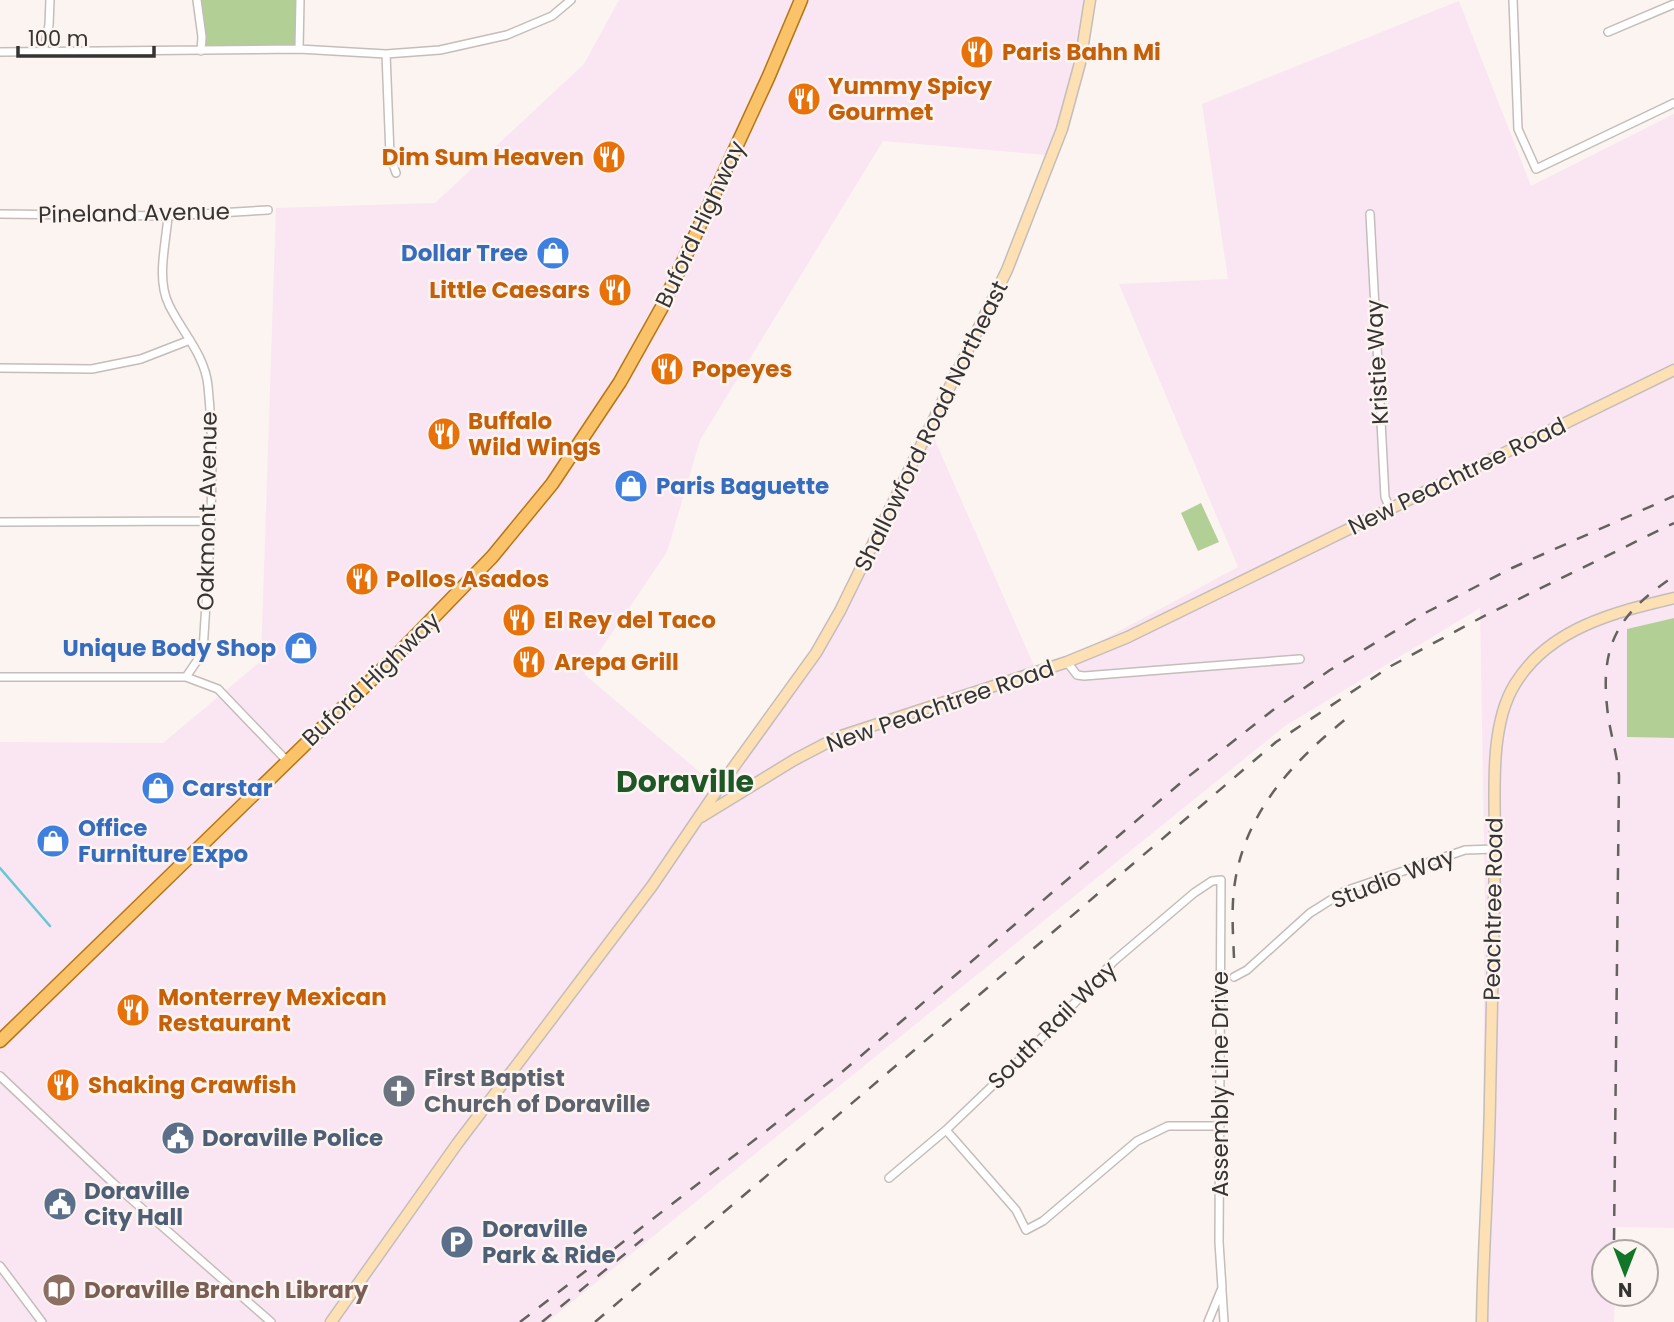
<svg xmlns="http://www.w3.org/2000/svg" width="1674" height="1322" font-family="Poppins,sans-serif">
<rect width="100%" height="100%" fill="#fbf4f1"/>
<path fill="#fae5f3" d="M619,0h468l-29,156 -175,-15 -183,299 -33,112 -83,122 118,100 1,19 6,6 112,-160 109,-210 108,246 200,-108 -119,-283 109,-5 -26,-175 257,-103 72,185 143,-72v504l-46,11 -1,108 47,1v490l-58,-1 -1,25h-11v42h11l-1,28h-133l4,-421 -5,-293 -195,118 -738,596h-547v-580l163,1 98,-82 15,-453 159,-5 149,-139z"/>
<path fill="#b2cf96" d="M197,0h102v48l-97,2z
M1201,503l18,39 -21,9 -17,-38z
M1674,618v120l-47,-1v-108z"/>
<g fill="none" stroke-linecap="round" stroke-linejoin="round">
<path stroke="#67c7d2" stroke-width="2.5" d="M0,868l50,58"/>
<defs>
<path id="street" d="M197,0l5,37 -1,14
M1513,0l5,129 18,40 138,-66
M1608,32l66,-28
M299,49l1,-49
M0,52l299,-3 87,5 54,-4 67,-15 45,-19 19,-16
M43,52l6,-27 1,-25
M386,54l4,101 6,18
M0,214l168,2 100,-6
M1370,214l15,283 5,12
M168,216c-2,28 -12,63 1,89 13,27 36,50 39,81 9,88 0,178 -5,266l-17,25
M0,368l92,1 49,-10 49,-19
M0,522l210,-1
M1067,662l10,13 7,1 216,-17
M0,677h186l32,12 69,72
M1234,977l13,-7 63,-57 35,-22 120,-41 30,-1
M0,1076l113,107 158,139
M946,1130l70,80 10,20 17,-9 94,-80 31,-15h52
M889,1178l57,-48 88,-84 80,-85 80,-68 18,-12 9,-1 -2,362 3,46 -14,34
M0,1266l42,56
M1222,1291l2,31"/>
<path id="secondary" d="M701,817l93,-57 44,-23 229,-75 61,-25 546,-267
M331,1322l126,-178 195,-258 68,-100 96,-133 24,-42 167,-341 55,-141 18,-66 10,-63
M1482,1322c1,-74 7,-148 8,-223 2,-81 3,-162 5,-243 1,-52 -8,-127 20,-172 34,-56 100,-72 159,-86"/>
<path id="primary" d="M0,1041l395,-384 97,-100 60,-73 68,-102 42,-75 106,-229 33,-78"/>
</defs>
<use href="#street" stroke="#c4bdba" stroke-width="10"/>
<use href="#secondary" stroke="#c4bdba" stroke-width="13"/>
<use href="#primary" stroke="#b47715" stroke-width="15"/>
<use href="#street" stroke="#fff" stroke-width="7"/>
<use href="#secondary" stroke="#fde1b4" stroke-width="10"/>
<use href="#primary" stroke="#fbc369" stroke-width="12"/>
<path stroke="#64615e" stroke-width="2.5" stroke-dasharray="12 12" stroke-linecap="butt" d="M1234,958c-1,-25 -3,-51 1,-76 11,-72 61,-124 116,-167
M1614,1240l5,-464c-2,-24 -10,-46 -12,-70 -7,-66 15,-94 67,-130
M520,1322l322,-250 342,-292 89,-70 57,-40 97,-58 85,-44 162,-72
M542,1322l101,-83
M595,1322l681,-580 115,-76 95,-51 188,-92"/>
</g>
<defs>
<symbol id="restaurant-disc" viewBox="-11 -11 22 22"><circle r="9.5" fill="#e8710a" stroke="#fbf4f1"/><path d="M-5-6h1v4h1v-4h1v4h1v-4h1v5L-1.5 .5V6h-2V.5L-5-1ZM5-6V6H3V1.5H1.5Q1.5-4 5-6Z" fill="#fff"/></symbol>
<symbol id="shop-disc" viewBox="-11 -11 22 22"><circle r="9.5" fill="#3f7fe0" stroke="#fbf4f1"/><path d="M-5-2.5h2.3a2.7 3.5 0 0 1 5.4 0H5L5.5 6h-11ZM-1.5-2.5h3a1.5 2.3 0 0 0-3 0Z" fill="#fff"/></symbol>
<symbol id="church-disc" viewBox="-11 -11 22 22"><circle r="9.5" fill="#6b7280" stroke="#fbf4f1"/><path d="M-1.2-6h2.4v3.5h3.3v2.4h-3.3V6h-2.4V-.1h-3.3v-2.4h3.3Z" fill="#fff"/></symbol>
<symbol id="civic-disc" viewBox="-11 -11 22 22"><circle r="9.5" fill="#5c6f8a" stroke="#fbf4f1"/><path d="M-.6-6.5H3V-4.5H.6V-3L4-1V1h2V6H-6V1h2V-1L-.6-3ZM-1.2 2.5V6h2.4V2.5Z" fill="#fff"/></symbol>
<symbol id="parking-disc" viewBox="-11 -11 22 22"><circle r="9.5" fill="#5c6f8a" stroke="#fbf4f1"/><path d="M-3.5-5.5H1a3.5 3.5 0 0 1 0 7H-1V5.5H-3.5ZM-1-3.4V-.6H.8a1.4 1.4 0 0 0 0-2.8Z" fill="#fff"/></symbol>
<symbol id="library-disc" viewBox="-11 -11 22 22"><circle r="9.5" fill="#8d6e63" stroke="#fbf4f1"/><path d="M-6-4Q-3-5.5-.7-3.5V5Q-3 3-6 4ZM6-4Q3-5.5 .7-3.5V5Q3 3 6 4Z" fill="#fff"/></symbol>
</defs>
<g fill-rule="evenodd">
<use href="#restaurant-disc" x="958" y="33" width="38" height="38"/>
<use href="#restaurant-disc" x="785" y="80" width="38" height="38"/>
<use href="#restaurant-disc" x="590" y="138" width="38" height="38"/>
<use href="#shop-disc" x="534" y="234" width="38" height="38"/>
<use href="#restaurant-disc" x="596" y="271" width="38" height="38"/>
<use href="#restaurant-disc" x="648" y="350" width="38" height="38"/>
<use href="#restaurant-disc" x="425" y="415" width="38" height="38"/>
<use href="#shop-disc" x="612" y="467" width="38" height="38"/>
<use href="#restaurant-disc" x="343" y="560" width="38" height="38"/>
<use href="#restaurant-disc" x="500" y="601" width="38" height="38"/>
<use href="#shop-disc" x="282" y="629" width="38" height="38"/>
<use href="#restaurant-disc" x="510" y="643" width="38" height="38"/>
<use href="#shop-disc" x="139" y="769" width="38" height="38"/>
<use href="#shop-disc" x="34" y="822" width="38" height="38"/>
<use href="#restaurant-disc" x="114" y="991" width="38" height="38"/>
<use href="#restaurant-disc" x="44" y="1066" width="38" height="38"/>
<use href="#church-disc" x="380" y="1072" width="38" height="38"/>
<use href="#civic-disc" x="159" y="1119" width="38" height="38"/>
<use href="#civic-disc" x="41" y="1185" width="38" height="38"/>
<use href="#parking-disc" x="438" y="1223" width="38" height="38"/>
<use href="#library-disc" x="40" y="1271" width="38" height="38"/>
</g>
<g text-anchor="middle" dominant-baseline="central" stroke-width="5" stroke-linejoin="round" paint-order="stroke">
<g font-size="23" font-weight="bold" fill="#c56008" stroke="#fbf4f1" text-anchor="start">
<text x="1002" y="52">Paris Bahn Mi</text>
<text x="828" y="86">Yummy Spicy<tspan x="828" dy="26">Gourmet</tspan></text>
<text x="584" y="157" text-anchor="end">Dim Sum Heaven</text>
<text x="590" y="290" text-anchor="end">Little Caesars</text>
<text x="692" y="369">Popeyes</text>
<text x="468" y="421">Buffalo<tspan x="468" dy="26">Wild Wings</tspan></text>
<text x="386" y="579">Pollos Asados</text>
<text x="544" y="620">El Rey del Taco</text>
<text x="554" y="662">Arepa Grill</text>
<text x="158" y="997">Monterrey Mexican<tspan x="158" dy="26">Restaurant</tspan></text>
<text x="88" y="1085">Shaking Crawfish</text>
</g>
<g font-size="23" fill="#363432" stroke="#fbf4f1">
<text transform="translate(134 213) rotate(-1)">Pineland Avenue</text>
<text transform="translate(700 224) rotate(-65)">Buford Highway</text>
<text transform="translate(1377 362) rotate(-93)">Kristie Way</text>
<text transform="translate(931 426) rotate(-64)">Shallowford Road Northeast</text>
<text transform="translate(1457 476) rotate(-26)">New Peachtree Road</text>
<text transform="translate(207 511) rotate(-89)">Oakmont Avenue</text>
<text transform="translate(371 679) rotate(-44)">Buford Highway</text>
<text transform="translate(940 706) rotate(-19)">New Peachtree Road</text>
<text transform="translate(1393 878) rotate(-21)">Studio Way</text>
<text transform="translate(1493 909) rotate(-89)">Peachtree Road</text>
<text transform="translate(1052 1025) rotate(-45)">South Rail Way</text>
<text transform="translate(1220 1084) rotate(-90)">Assembly Line Drive</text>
</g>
<g font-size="23" font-weight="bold" fill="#366cbe" stroke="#fbf4f1" text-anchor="start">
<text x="528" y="253" text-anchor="end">Dollar Tree</text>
<text x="656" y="486">Paris Baguette</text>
<text x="276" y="648" text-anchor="end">Unique Body Shop</text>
<text x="182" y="788">Carstar</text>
<text x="78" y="828">Office<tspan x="78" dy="26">Furniture Expo</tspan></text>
</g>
<g font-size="23" font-weight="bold" fill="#5b616d" stroke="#fbf4f1" text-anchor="start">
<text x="424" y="1078">First Baptist<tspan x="424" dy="26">Church of Doraville</tspan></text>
</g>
<g font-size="23" font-weight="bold" fill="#4e5e75" stroke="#fbf4f1" text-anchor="start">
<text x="202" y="1138">Doraville Police</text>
<text x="84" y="1191">Doraville<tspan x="84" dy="26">City Hall</tspan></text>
<text x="482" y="1229">Doraville<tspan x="482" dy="26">Park &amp; Ride</tspan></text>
</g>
<g font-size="23" font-weight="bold" fill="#785e54" stroke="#fbf4f1" text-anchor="start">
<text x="84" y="1290">Doraville Branch Library</text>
</g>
<g font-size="30" font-weight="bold" fill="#1e5725" stroke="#fbf4f1">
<text x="685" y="781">Doraville</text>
</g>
</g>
<g transform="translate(1625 1273) rotate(180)"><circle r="33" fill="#fbf4f1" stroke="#aca7a5" stroke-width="2"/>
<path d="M0-5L12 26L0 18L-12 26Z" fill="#117627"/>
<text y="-10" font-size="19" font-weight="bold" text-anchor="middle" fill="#363432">N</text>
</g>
<path d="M18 46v10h136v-10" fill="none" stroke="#363432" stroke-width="3.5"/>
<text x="28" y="46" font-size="21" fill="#363432" stroke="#fbf4f1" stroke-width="5" paint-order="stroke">100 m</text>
</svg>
